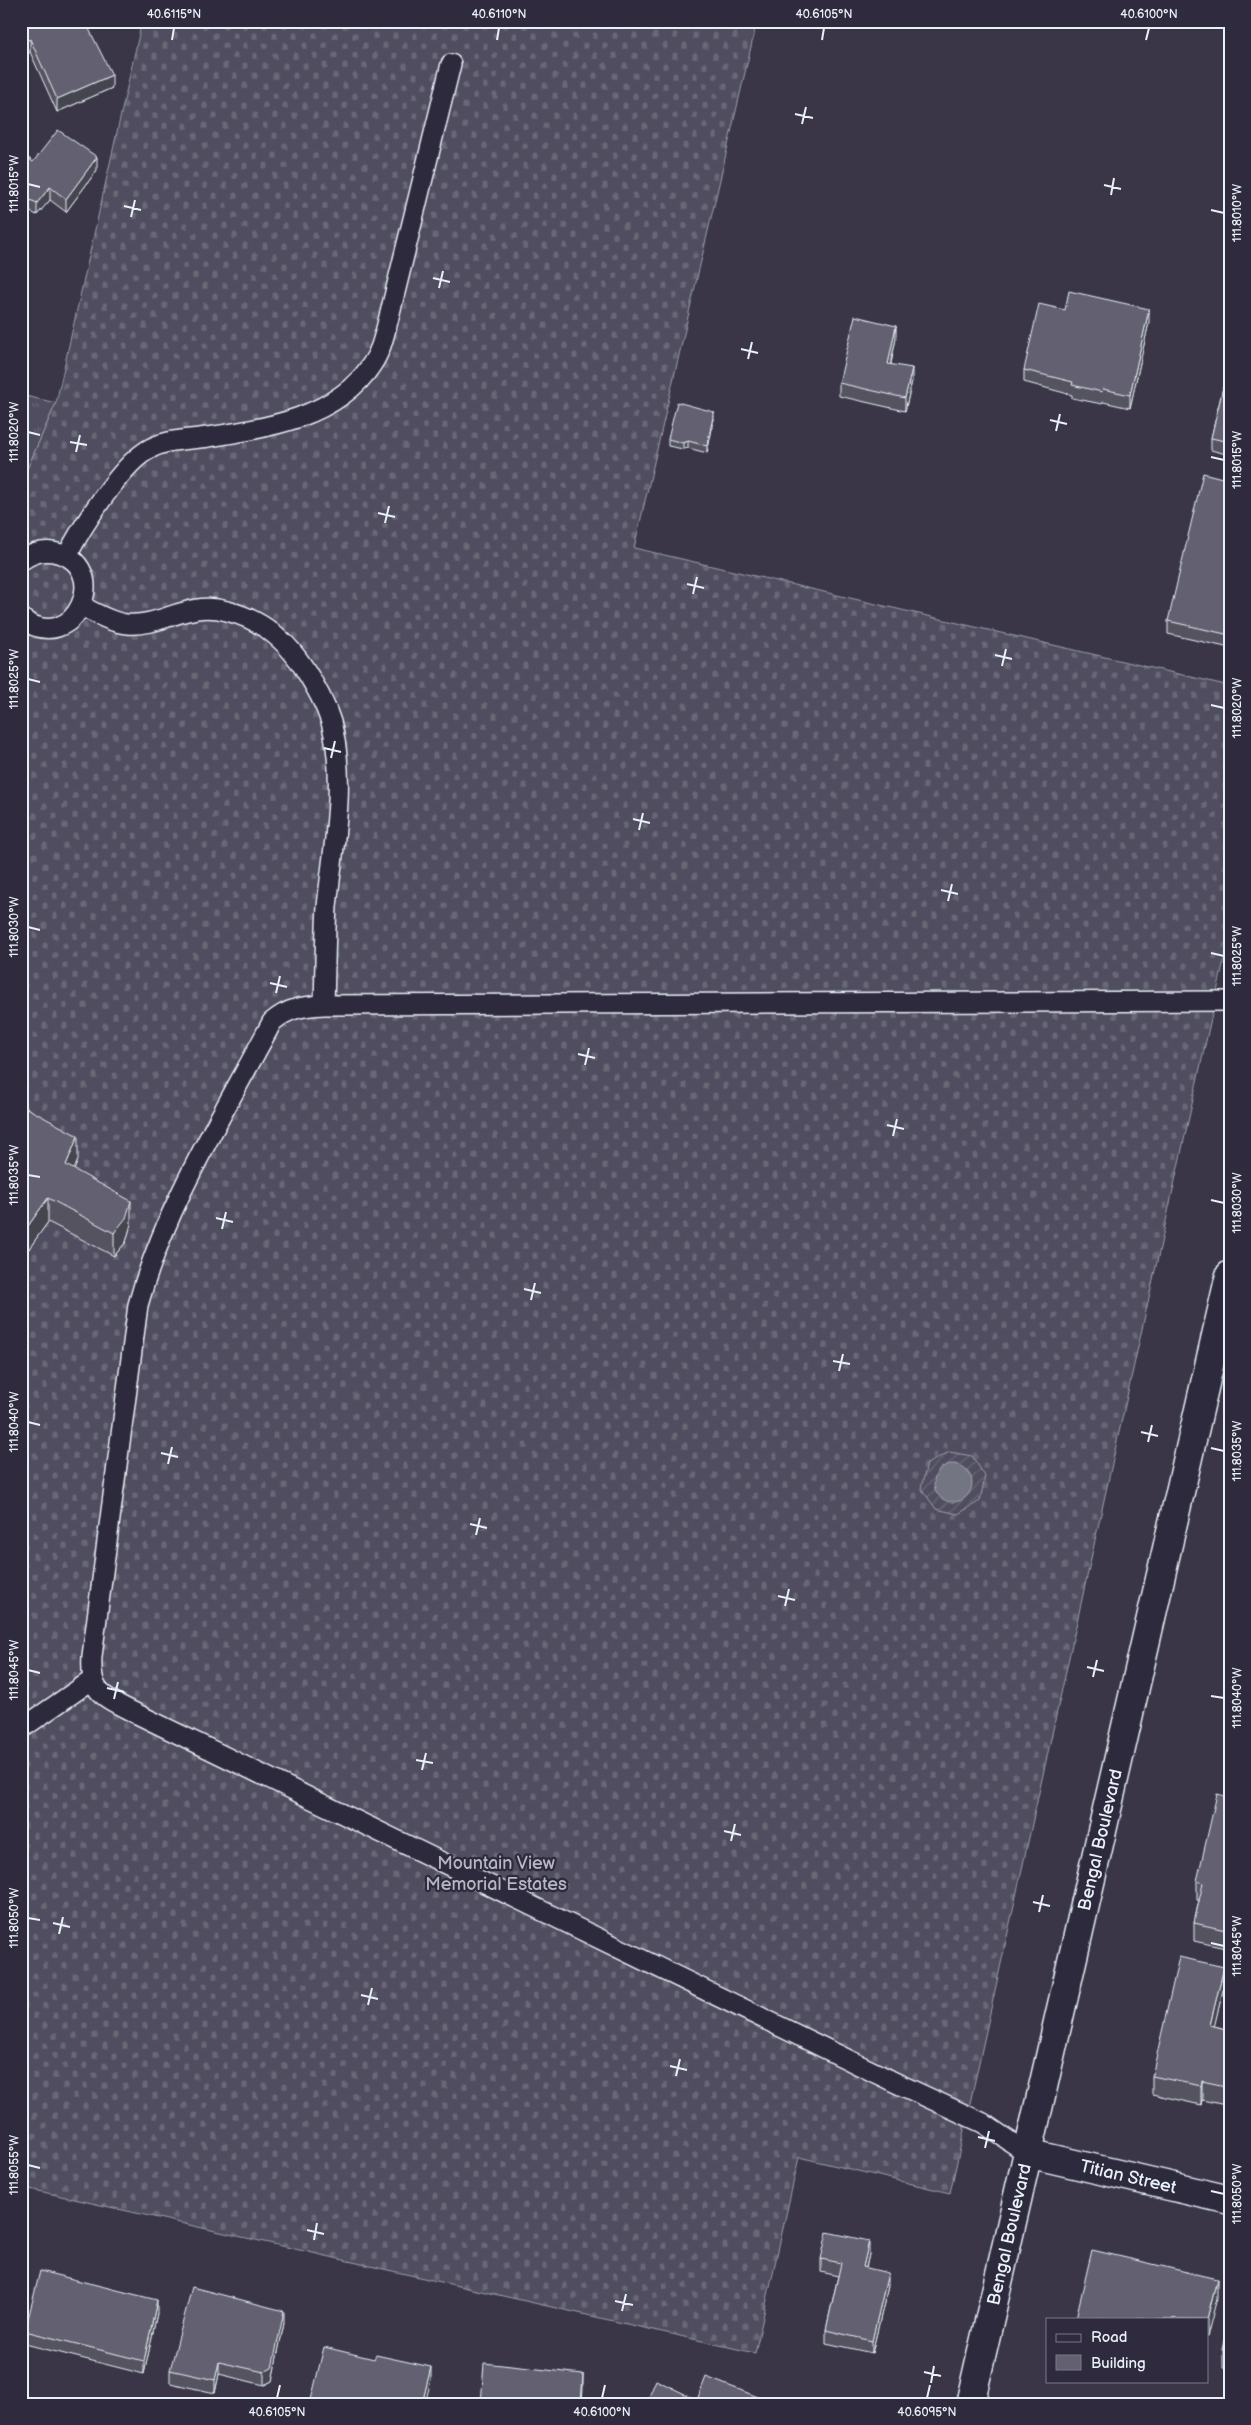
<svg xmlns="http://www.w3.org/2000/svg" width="1251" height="2425" font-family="'Balsamiq Sans',sans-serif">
<defs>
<pattern id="grass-tufts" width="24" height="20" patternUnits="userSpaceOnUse" patternTransform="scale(1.25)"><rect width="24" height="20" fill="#504e5f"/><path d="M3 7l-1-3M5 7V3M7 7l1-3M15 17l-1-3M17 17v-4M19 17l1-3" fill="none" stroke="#696877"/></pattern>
<pattern id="cemetery-stones" width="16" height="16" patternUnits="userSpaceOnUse" patternTransform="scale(1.25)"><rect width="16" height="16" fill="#504e5f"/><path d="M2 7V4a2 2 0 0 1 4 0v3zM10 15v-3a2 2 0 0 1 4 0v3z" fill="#696877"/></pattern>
<pattern id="garden-furrows" width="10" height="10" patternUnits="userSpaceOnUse" patternTransform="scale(1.25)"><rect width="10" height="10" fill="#504e5f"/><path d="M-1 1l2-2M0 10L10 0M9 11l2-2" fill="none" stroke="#696877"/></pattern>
</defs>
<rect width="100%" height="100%" fill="#3a3648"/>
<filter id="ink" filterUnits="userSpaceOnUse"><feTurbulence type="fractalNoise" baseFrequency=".02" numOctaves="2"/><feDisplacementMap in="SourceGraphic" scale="10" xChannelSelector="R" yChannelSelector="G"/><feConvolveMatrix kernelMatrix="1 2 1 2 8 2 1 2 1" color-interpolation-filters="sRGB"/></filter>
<g filter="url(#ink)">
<path fill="url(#grass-tufts)" stroke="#9ca0ac" d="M21,395l35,8 -35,80z"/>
<path fill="url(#cemetery-stones)" stroke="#9ca0ac" d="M142,21h615l-123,527 596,138v247l-280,1260 -151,-36 -44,196 -734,-166v-1704l35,-80z"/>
<path fill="url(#garden-furrows)" stroke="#9ca0ac" d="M949,1452l23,4 13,20 -5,25 -22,13 -22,-5 -15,-21 6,-24z"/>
<path fill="#737482" stroke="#a2a6b1" d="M934 1483a19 19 0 1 1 38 0a19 19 0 1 1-38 0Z"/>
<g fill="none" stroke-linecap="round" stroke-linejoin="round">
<defs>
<path id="service" d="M67,556c14,-28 53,-89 79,-105 18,-12 41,-11 62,-14 57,-8 130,-20 164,-73 9,-13 12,-28 16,-43l63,-257
M21,561c9,-7 21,-11 32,-9 63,11 22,108 -32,66
M82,606c13,7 30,17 45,18 36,3 60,-24 100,-13 33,8 59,29 77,57 11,17 21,35 27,54 16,59 2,125 -4,185 -2,33 -2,66 -3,98
M21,1729l71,-49
M1027,2153l-44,-30 -91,-42 -763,-371c-30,-15 -39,-20 -37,-54l46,-351c27,-99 86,-192 134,-283 16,-14 32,-16 52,-17l906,-4"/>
<g id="minor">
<path id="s1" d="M1027,2153l203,47"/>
</g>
<g id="secondary">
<path id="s2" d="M970,2404l260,-1129"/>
</g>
</defs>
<use href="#service" stroke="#e8f1f8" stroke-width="22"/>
<use href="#minor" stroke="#e8f1f8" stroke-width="31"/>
<use href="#secondary" stroke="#e8f1f8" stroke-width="31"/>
<use href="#service" stroke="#2f2a3d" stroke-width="19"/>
<use href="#minor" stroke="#2f2a3d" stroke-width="28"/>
<use href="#secondary" stroke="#2f2a3d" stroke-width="28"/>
</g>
<path fill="#555361" stroke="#e8f1f8" d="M21,21l91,67 -55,24 -27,-60 -9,4z
M1077,21h17l-1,4z
M21,152l12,10 64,8 -31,42 -16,-12 -13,15 -7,-3 -9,11z
M1065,310l84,12 -19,86 -27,-6 -1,2 -30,-6v-3l-48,-13v-12z
M896,338l-5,26 21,17 -7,30 -66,-15v-13z
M1230,358v97l-19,-5v-12z
M714,419l-7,34 -19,-5 -5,1 -15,-3v-7z
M1230,480v168l-62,-14v-13z
M21,1105l57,55 -4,10 57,54 -5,18 -12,14 -66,-34 -20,28 -7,-4z
M1230,1749v26l-2,-1v-18z
M1230,1797v152l-36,-8v-18l5,-23h-2v-19z
M1224,1986l-10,40 16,4v76l-28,-6 -1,5 -49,-11v-18z
M869,2254l-3,14 22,18 -16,67 -46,-10v-13l12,-54 -17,-4v-13z
M157,2313l-13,61 -119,-30v-13z
M1230,2321v48l-7,-1v-19z
M284,2323l-12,58 -8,4 -45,-11 -4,19 -45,-10v-13z"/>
<path fill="#45444f" stroke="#e8f1f8" d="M30,39v13l-9,4v-13z
M112,75v13l-55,24v-13z
M97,157v13l-31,42v-13z
M50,187v13l-13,15v-12z
M30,200v12l-9,11v-13z
M1149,309v13l-19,86v-13z
M896,326v12l-8,38v-12z
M912,368v13l-7,30v-13z
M714,412v7l-7,34v-7z
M688,441v7l-5,1v-6z
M78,1136v24l-12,29v-24z
M48,1198v24l-20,28v-24z
M131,1201v23l-5,18 -12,14v-23z
M1224,1967v19l-14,58v-19z
M1202,2081v19l-1,5v-19z
M869,2241v13l-6,26v-13z
M888,2273v13l-16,67v-12z
M1217,2279v19l-10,39v-18z
M157,2300v13l-13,61v-13z
M284,2311v12l-12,58 -8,4v-13z
M219,2362v12l-4,19v-13z
M431,2367v13l-6,24h-3z
M583,2374v13l-1,17h-1z"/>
<path fill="#636171" stroke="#e8f1f8" d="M21,21h64l27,54 -55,24 -27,-60 -9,4z
M58,130l39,27 -31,42 -16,-12 -13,16 -7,-3 -9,10v-58l12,10z
M1069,291l80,18 -19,86 -27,-6 -1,3 -30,-7 1,-3 -49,-12 15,-66 26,6z
M855,316l41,10 -8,38 24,4 -7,30 -66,-15z
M1230,358v84l-19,-4z
M677,402l37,10 -7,34 -19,-5 -5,2 -15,-4z
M1203,473l27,7v155l-62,-14z
M21,1105l57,31 -12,29 65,36 -5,17 -12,15 -66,-35 -20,28 -7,-4z
M1217,1794l13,3v134l-36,-8 9,-40 -6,-2z
M1179,1957l45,10 -14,58 20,5v57l-28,-6 -1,5 -49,-10z
M827,2232l42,9 -6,26 25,6 -16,68 -46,-11 15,-67 -20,-4z
M1092,2250l125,29 -10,40 -131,-1z
M40,2271l117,29 -13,61 -119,-30z
M192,2287l92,24 -12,57 -8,4 -45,-10 -4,18 -45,-10z
M1230,2321v30l-7,-2z
M324,2347l50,12 2,-4 55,12 -9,37h-112z
M484,2363l99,11 -2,30h-100z
M706,2377l60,23 -1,4h-119l10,-24 41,20z"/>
</g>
<path fill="none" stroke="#e8f1f8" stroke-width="2" d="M172,40l2,-12M497,40l2,-12M822,40l2,-12M1146,40l3,-12M795,114l18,4M802,124l4,-17M28,184l12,3M1104,185l17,4M1111,195l3,-17M124,206l17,4M1211,210l13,3M131,217l4,-17M433,278l17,4M439,288l4,-17M741,349l17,4M748,359l4,-17M1050,420l17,4M1056,431l4,-17M28,432l12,3M70,442l17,3M76,452l4,-17M1211,457l13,3M378,513l17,4M385,523l4,-17M687,584l17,4M693,594l4,-17M995,655l17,4M1002,666l4,-17M28,679l12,3M1211,705l13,3M324,748l17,4M331,758l4,-17M633,819l17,4M639,830l4,-17M941,890l17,4M948,901l4,-17M28,927l12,3M1211,953l13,3M270,983l17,4M276,993l4,-17M578,1054l17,4M585,1065l4,-17M887,1125l17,4M893,1136l4,-17M28,1175l12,2M1211,1200l13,3M216,1218l17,4M222,1229l4,-17M524,1289l17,4M531,1300l4,-17M833,1361l17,3M839,1371l4,-17M28,1422l12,3M1141,1432l17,4M1148,1442l4,-17M1211,1448l13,3M161,1453l17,4M168,1464l4,-17M470,1524l17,4M476,1535l4,-17M778,1596l17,4M785,1606l4,-17M1087,1667l17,4M28,1670l12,3M1093,1677l4,-17M107,1688l17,4M1211,1696l13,2M114,1699l4,-17M416,1760l17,3M422,1770l4,-17M724,1831l17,4M731,1841l4,-17M1033,1902l17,4M1039,1912l4,-17M28,1918l12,2M53,1923l17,4M59,1934l4,-17M1211,1943l13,3M361,1995l17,4M368,2005l4,-17M670,2066l17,4M676,2076l4,-17M978,2137l17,4M985,2148l4,-17M28,2165l12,3M1211,2191l13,3M307,2230l17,4M314,2240l3,-17M615,2301l18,4M622,2311l4,-17M924,2372l17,4M931,2383l3,-17M277,2398l3,-13M602,2398l3,-13M927,2398l3,-13"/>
<g text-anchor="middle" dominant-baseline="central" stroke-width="4.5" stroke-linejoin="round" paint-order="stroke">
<g font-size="18" fill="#e8f1f8" stroke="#2f2a3d">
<text stroke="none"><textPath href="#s2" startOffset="579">Bengal Boulevard</textPath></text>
<text stroke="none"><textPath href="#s1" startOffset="104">Titian Street</textPath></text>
<text stroke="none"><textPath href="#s2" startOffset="174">Bengal Boulevard</textPath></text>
</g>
<g font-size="18" fill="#b3b8c2" stroke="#2f2a3d">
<text x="496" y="1863">Mountain View<tspan x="496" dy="21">Memorial Estates</tspan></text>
</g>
</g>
<rect width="1251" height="2425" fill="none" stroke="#2f2a3d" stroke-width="55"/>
<rect x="1046" y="2318" width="162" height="65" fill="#2f2a3d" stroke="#797a88"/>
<rect x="1056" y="2334" width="25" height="8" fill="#2f2a3d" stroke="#797a88"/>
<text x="1091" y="2342" font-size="15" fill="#e8f1f8">Road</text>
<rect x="1056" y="2355" width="25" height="15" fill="#636171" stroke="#797a88"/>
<text x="1091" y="2368" font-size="15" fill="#e8f1f8">Building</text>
<rect x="28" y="28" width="1196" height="2370" fill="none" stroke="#e8f1f8" stroke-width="2"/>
<g font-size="12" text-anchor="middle" fill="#e8f1f8">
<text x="174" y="18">40.6115°N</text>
<text x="499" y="18">40.6110°N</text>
<text x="824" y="18">40.6105°N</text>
<text x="1149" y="18">40.6100°N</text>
<text transform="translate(14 184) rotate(-90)" y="4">111.8015°W</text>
<text transform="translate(1237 213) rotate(-90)" y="4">111.8010°W</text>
<text transform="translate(14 432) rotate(-90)" y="4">111.8020°W</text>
<text transform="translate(1237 460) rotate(-90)" y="4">111.8015°W</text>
<text transform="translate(14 679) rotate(-90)" y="4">111.8025°W</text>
<text transform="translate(1237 708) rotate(-90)" y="4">111.8020°W</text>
<text transform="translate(14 927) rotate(-90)" y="4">111.8030°W</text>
<text transform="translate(1237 956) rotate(-90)" y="4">111.8025°W</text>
<text transform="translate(14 1175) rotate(-90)" y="4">111.8035°W</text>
<text transform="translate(1237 1203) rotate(-90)" y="4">111.8030°W</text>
<text transform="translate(14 1422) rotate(-90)" y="4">111.8040°W</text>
<text transform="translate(1237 1451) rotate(-90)" y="4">111.8035°W</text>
<text transform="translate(14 1670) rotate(-90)" y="4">111.8045°W</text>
<text transform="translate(1237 1698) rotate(-90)" y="4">111.8040°W</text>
<text transform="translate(14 1918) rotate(-90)" y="4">111.8050°W</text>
<text transform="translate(1237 1946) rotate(-90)" y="4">111.8045°W</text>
<text transform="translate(14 2165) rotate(-90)" y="4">111.8055°W</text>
<text transform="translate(1237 2194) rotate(-90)" y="4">111.8050°W</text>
<text x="277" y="2416">40.6105°N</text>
<text x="602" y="2416">40.6100°N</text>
<text x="927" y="2416">40.6095°N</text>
</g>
</svg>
